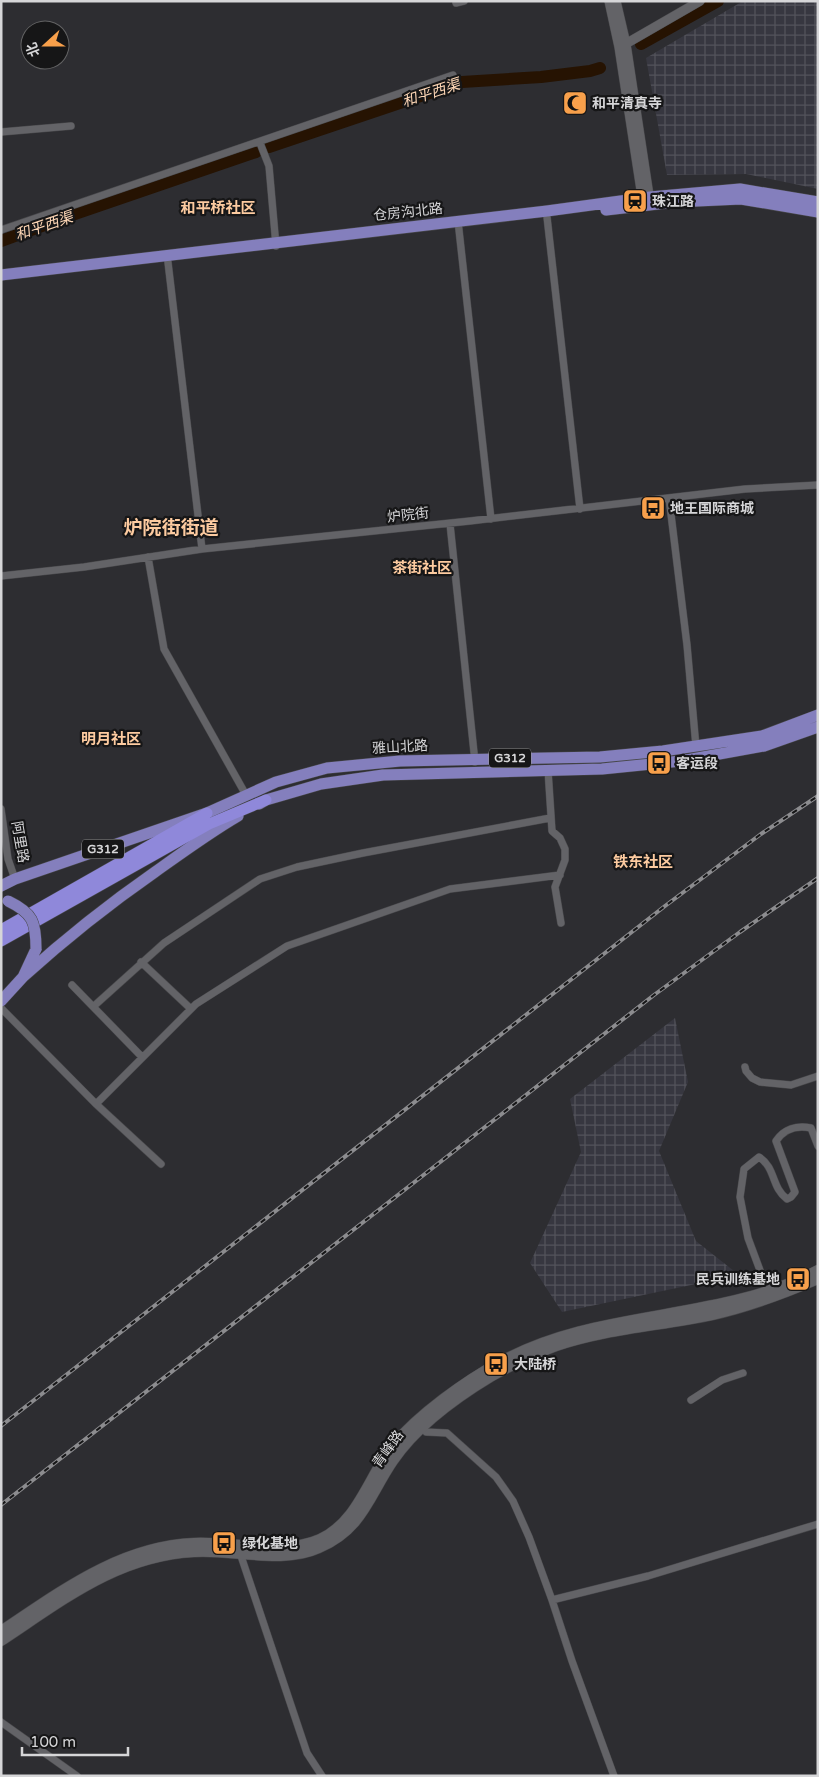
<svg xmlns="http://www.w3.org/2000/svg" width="819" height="1777" font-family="'Varela Round','Noto Sans SC',sans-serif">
<defs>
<pattern id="industrial-grid" width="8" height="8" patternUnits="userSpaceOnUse" patternTransform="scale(1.25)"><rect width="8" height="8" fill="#373740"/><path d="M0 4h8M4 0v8" fill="none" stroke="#53535b"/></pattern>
</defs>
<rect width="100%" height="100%" fill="#2d2d31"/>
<path fill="url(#industrial-grid)" d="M743,1h75v188l-72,-15 -79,1 -21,-117z
M675,1018l13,64 -29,69 37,90 43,34 -177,37 -32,-49 51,-111 -11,-53z"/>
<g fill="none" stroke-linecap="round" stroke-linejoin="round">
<path stroke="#261302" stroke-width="12" d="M641,44l77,-43
M269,147l193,-65 79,-5 49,-6 10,-3
M1,241l65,-24 190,-65"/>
<defs>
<path id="minor" d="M456,3l8,-2
M1,132l70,-6
M260,143l9,23 7,80
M547,217l33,292
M458,221l33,298
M1,230l452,-155
M167,254l35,295
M669,498l18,147 9,102
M450,524l25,238
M148,557l16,92 82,146
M1,576l83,-9 118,-18 268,-28 275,-32 73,-4
M548,770l4,61 8,7 5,11v11l-10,27 6,36
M1,809l7,50 7,20
M141,962l50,47
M72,985l70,72
M94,1006l70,-63 96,-64 37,-12 66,-14 187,-35
M1,1008l95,96 65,60
M745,1067l1,4 6,7 8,4 31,3 27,-9
M96,1104l100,-100 91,-58 163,-57 110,-14
M770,1290l-6,-9 -16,-43 -8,-41 4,-28 15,-12c17,11 12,30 28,42l4,-2 4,-5 -19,-51c8,-12 21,-16 35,-13l7,18
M691,1400l31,-20 21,-7
M420,1424l6,8 21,1 49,44 17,24 16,36 23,63 96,-24 170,-52
M240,1553l67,200 15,23
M552,1600l20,61 42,115
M1,1722l76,54"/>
<path id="tertiary" d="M609,1l10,46 24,156
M616,1l10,43 24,158
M622,46l78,-45"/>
<path id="secondary" d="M1,1631c60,-40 119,-85 193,-88 39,-2 91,12 126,-4 38,-17 49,-64 73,-94 26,-31 72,-64 107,-83 99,-55 218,-39 318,-92
M1,1641c61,-40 116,-85 193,-89 39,-3 88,13 125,-4 44,-19 50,-52 74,-87 23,-34 64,-64 99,-85 20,-11 42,-22 64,-30 50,-17 104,-20 156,-31 37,-8 71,-21 106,-36"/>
<path id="primary" d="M606,210l69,-8 66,-3 77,13
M1,275l546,-64 103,-14 90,-8 78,13
M259,804l7,-4 55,-16 62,-9 219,-6 79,-8 83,-15 54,-19
M1,886l14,-7 192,-66 69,-31 51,-14 73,-7 200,-4 63,-6 99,-15 56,-21
M23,977c42,-38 86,-73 132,-105 28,-20 54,-39 83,-56
M1,1001l22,-24 13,-28"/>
<path id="trunk" d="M1,930l206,-117
M1,941l208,-117 57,-24"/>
</defs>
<use href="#minor" stroke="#48484b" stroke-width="8"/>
<use href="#tertiary" stroke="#48484b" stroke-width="10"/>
<use href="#secondary" stroke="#48484b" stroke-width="11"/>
<use href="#primary" stroke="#48484b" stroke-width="12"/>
<use href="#trunk" stroke="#48484b" stroke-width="12"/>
<use href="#minor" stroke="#636367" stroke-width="7"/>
<use href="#tertiary" stroke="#636367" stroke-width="9"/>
<use href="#secondary" stroke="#636367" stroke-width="10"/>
<use href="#primary" stroke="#847fbd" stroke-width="11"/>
<use href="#trunk" stroke="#8f88da" stroke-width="11"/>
<defs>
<path id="rail" d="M1,1426l664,-520 96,-72 57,-38
M1,1505l653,-510 86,-63 78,-54"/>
</defs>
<use href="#rail" stroke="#8c8c8f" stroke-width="4"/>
<use href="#rail" stroke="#161617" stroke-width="2" stroke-dasharray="5.5" stroke-linecap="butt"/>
<defs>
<path id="primary-bridge" d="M8,901c25,12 28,21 28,48"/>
</defs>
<use href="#primary-bridge" stroke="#48484b" stroke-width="12" stroke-linecap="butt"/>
<use href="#primary-bridge" stroke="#847fbd" stroke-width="11"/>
</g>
<defs>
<symbol id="mosque-square" viewBox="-11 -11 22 22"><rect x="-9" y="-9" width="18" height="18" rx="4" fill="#f8a04b" stroke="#161617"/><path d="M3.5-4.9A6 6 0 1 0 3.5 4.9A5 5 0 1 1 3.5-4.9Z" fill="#111"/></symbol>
<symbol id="station-square" viewBox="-11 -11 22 22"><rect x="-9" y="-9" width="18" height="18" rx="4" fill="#f8a04b" stroke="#161617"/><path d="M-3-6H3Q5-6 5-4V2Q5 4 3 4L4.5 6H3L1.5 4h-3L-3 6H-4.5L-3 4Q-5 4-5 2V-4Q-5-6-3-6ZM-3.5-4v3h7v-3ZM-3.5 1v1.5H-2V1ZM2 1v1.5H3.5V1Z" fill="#111"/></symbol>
<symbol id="bus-square" viewBox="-11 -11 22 22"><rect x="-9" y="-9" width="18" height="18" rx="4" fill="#f8a04b" stroke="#161617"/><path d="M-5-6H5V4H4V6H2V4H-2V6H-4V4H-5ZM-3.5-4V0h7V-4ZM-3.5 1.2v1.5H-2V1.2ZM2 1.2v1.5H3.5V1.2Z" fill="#111"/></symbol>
</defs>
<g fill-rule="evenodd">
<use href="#mosque-square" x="561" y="89" width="28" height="28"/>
<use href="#station-square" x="621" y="187" width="28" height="28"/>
<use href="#bus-square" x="639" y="494" width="28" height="28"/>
<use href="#bus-square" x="645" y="749" width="28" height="28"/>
<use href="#bus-square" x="784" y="1265" width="28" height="28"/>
<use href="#bus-square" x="482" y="1350" width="28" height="28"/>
<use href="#bus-square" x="210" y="1529" width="28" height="28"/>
</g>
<g text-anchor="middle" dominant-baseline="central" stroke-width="4.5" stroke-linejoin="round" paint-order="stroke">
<g fill="#161617" stroke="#9c9c9e" stroke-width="1">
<rect x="489" y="748.5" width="42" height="19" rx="4"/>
<rect x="82" y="839.5" width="42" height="19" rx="4"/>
</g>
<g font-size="12" font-weight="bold" fill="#d6d6d8">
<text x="510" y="758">G312</text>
<text x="103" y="849">G312</text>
</g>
<g font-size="14" font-weight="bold" fill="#d6d6d8" stroke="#161617" text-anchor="start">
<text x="592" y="103">和平清真寺</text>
<text x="652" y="201">珠江路</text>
<text x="670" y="508">地王国际商城</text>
<text x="676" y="763">客运段</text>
<text x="780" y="1279" text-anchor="end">民兵训练基地</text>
<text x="514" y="1364">大陆桥</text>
<text x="242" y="1543">绿化基地</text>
</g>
<g font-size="14" fill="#d6d6d8" stroke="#161617">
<text transform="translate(408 212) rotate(-6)">仓房沟北路</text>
<text transform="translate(408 515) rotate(-6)">炉院街</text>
<text transform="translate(400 747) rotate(-3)">雅山北路</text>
<text transform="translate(20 842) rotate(80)">阿里路</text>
<text transform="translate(388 1449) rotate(-54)">青峰路</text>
</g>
<g font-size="15" font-style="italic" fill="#fcd5b4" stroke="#161617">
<text transform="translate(431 93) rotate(-18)">和平西渠</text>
<text transform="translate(44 226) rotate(-19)">和平西渠</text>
</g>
<g font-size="15" font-weight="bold" fill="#fdcba0" stroke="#161617">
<text x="218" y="208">和平桥社区</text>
<text x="422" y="568">茶街社区</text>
<text x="111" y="739">明月社区</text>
<text x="643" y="862">铁东社区</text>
</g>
<g font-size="19" font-weight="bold" fill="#fdcba0" stroke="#161617">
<text x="171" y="528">炉院街街道</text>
</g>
</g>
<rect width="819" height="1777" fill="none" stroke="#d6d6d8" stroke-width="5"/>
<g transform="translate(45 45) rotate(249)"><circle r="24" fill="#161617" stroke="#636364"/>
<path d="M0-4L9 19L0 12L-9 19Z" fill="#f8a04b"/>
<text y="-8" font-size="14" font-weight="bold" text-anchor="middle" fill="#d6d6d8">北</text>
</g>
<path d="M22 1747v8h106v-8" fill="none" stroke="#d6d6d8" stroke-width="2.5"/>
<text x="30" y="1747" font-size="15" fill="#d6d6d8" stroke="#161617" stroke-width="4" paint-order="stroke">100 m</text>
</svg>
